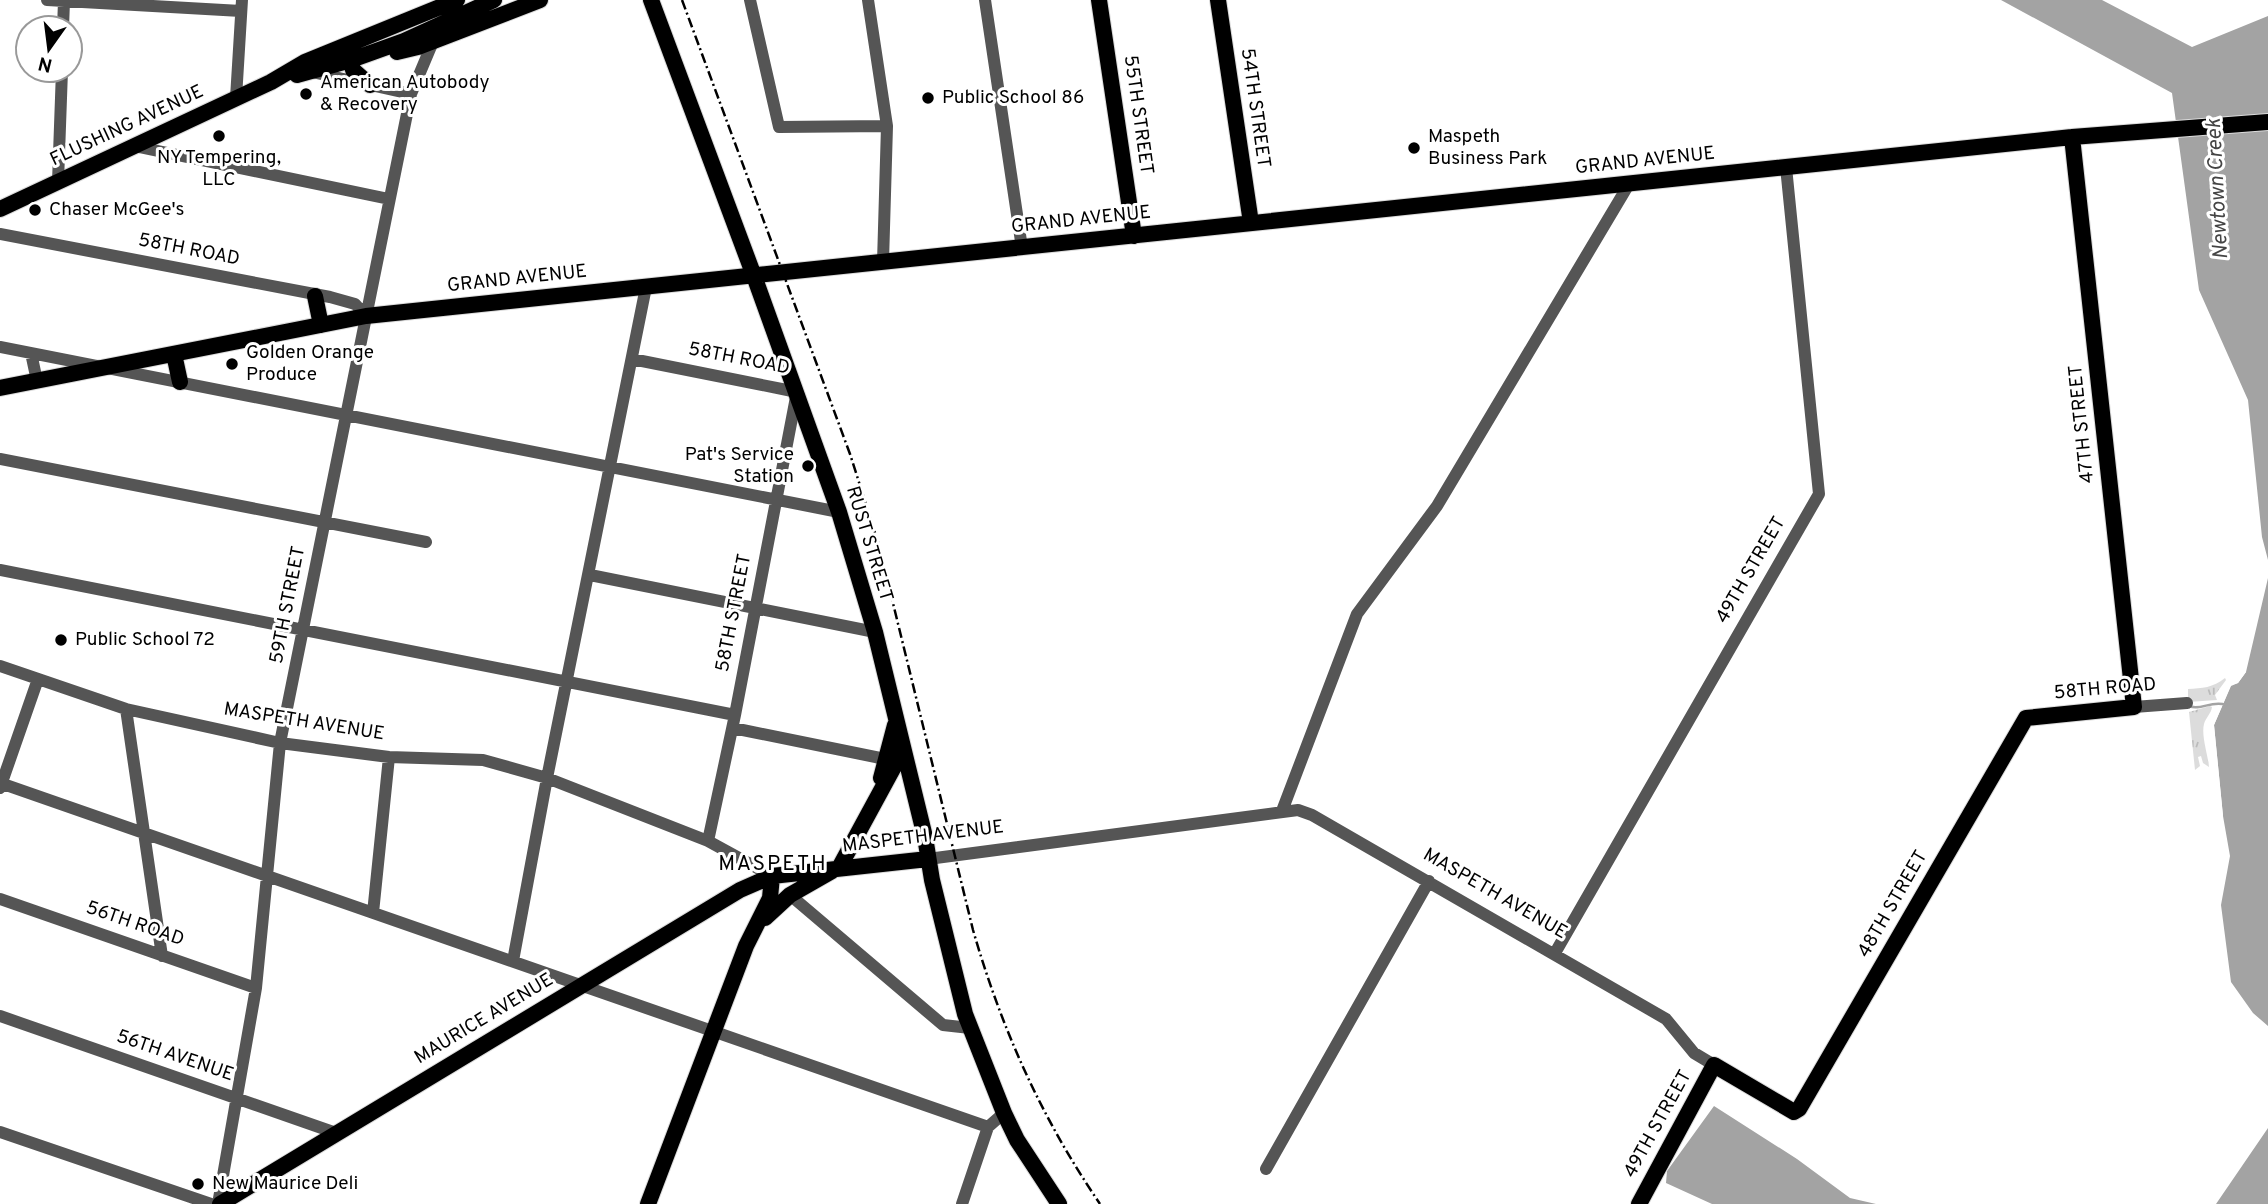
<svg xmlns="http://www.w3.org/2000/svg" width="2268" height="1204" font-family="Overpass,sans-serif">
<defs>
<pattern id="grass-tufts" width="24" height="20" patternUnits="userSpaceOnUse" patternTransform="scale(1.75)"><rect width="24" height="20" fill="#dcdcdc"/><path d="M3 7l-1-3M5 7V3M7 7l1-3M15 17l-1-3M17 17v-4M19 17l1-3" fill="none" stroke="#bbb"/></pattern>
</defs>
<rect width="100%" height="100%" fill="#fff"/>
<path fill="url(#grass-tufts)" d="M2225,678l1,2 -11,15 2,5 -29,2v-13c14,-1 25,-1 37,-11z
M2210,706l2,1c-1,7 -6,10 -8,17 -3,12 4,31 5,43l-6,-4 -2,-7 -3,1 2,9 -5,4 -6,-58z"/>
<path fill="#a3a3a3" d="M2001,0h101l90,47 76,-31v544l-6,-23 -14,-137 -49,-110 -27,-197z
M2268,578v448l-15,-13 -22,-31 -10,-77 9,-49 -7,-40 -9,-91 17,-40 7,-2 8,-11z
M1714,1106l83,53 53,39 26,6h-164l-46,-21 1,-12z
M2268,1128v76h-52z"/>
<path fill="#fff" d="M2245,659l1,13 -8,11 -7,3 -17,39 9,91 -4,-2 -9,-89 18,-41 8,-4 6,-9z"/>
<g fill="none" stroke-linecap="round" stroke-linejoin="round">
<path stroke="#a3a3a3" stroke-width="2.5" d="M2189,706c11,5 23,-6 37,-1"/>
<defs>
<path id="major" d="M651,0l103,276 85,236 36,120 50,205 7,43 33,134 39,99 13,27 42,64
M1099,0l35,236
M1218,0l33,223
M349,50l4,20 17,15
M397,52l21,-5 122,-47
M297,75l54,-15 53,-19 90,-41
M0,209l271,-127 34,-20 152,-62
M315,296l6,29
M174,354l6,28
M0,388l366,-72 1706,-179 196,-15
M881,778l14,-53
M839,868l63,-116
M765,918l25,-23 42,-24
M220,1204l520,-314 32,-14 156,-17
M648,1204l98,-258 24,-48 2,-22
M1639,1204l75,-139 80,47 5,-3 227,-391 108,-11 -62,-570"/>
</defs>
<use href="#major" stroke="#dbdbdb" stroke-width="18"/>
<path stroke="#555" stroke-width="12" d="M47,0l194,11
M750,0l29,127 108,-1
M868,0l19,126 -4,136
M985,0l37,248
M63,28l1,-27
M312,72l99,22
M236,98l6,-98
M134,146l255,53
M58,182l4,-112
M0,234l330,63 25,7 11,12
M0,347l839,165
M31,353l6,28
M632,359l165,33 -62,323 -27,126
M0,459l426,83
M0,570l735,145
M590,575l285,57
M0,666l126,43 154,34 109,14 94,3 64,18 161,63 64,35
M2134,707l53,-4
M126,709l36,247
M733,728l152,31
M0,783l988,344
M0,788l38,-109
M1282,811l75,-197 80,-108 192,-322
M928,859l370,-49 14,5 354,204 28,34 20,12
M790,895l153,130 27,3
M0,899l256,89
M373,913l16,-156
M1555,953l264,-459 -33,-327
M513,961l34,-183 99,-491
M0,1016l336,117
M0,1132l211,72
M1266,1169l163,-288
M218,1204l38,-216 24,-245 131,-649 24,-57
M962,1204l26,-77 16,-14"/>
<use href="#major" stroke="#000" stroke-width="16"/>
<path stroke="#000" stroke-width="2.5" stroke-dasharray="10 3.5 2 3.5" stroke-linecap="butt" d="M682,0l168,454 28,88 95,388c29,100 68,187 127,274"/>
</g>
<g fill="#000" stroke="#fff" stroke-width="2.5">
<circle cx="306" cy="94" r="7"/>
<circle cx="928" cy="98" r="7"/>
<circle cx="219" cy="136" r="7"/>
<circle cx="1414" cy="148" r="7"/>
<circle cx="35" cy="210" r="7"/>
<circle cx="232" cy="364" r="7"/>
<circle cx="808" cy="466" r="7"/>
<circle cx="61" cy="640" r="7"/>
<circle cx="198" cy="1184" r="7"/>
</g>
<g text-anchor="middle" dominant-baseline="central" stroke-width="6" stroke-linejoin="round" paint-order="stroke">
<g font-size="19" fill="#000" stroke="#fff" text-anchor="start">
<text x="320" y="83">American Autobody<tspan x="320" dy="22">&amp; Recovery</tspan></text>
<text x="942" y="98">Public School 86</text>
<text x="1428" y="137">Maspeth<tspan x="1428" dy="22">Business Park</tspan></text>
<text x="219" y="158" text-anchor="middle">NY Tempering,<tspan x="219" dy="22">LLC</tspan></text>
<text x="49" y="210">Chaser McGee's</text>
<text x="246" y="353">Golden Orange<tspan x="246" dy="22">Produce</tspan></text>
<text x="794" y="455" text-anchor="end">Pat's Service<tspan x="794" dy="22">Station</tspan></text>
<text x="75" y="640">Public School 72</text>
<text x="212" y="1184">New Maurice Deli</text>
</g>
<g font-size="19" fill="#000" stroke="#fff">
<text transform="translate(1255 108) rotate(82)">54TH STREET</text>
<text transform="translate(1138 115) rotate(82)">55TH STREET</text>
<text transform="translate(127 126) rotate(-25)">FLUSHING AVENUE</text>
<text transform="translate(1645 161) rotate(-6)">GRAND AVENUE</text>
<text transform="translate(1081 220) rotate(-6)">GRAND AVENUE</text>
<text transform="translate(189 250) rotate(11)">58TH ROAD</text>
<text transform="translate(517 279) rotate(-6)">GRAND AVENUE</text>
<text transform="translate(739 359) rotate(11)">58TH ROAD</text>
<text transform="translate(2082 424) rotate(-96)">47TH STREET</text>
<text transform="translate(869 544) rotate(73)">RUST STREET</text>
<text transform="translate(1751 570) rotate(-60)">49TH STREET</text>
<text transform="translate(288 605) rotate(-79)">59TH STREET</text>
<text transform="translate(734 613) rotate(-79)">58TH STREET</text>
<text transform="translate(2105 689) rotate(-5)">58TH ROAD</text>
<text transform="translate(304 722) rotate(9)">MASPETH AVENUE</text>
<text transform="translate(923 837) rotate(-7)">MASPETH AVENUE</text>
<text transform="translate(1495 894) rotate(30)">MASPETH AVENUE</text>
<text transform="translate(1893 904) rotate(-60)">48TH STREET</text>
<text transform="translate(135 924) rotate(19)">56TH ROAD</text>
<text transform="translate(484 1019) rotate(-31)">MAURICE AVENUE</text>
<text transform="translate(175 1056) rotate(19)">56TH AVENUE</text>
<text transform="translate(1658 1124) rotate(-61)">49TH STREET</text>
</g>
<g font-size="21" font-style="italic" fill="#444" stroke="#fff">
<text transform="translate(2218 189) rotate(-93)">Newtown Creek</text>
</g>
<g font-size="21" letter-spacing="2" fill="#000" stroke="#fff">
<text x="773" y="864">MASPETH</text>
</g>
</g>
<g transform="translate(49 49) rotate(194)"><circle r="33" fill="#ffffff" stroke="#999999" stroke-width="2"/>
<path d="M0-5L12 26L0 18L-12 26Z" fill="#000000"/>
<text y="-10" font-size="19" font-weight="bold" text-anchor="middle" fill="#000000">N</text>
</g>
</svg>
